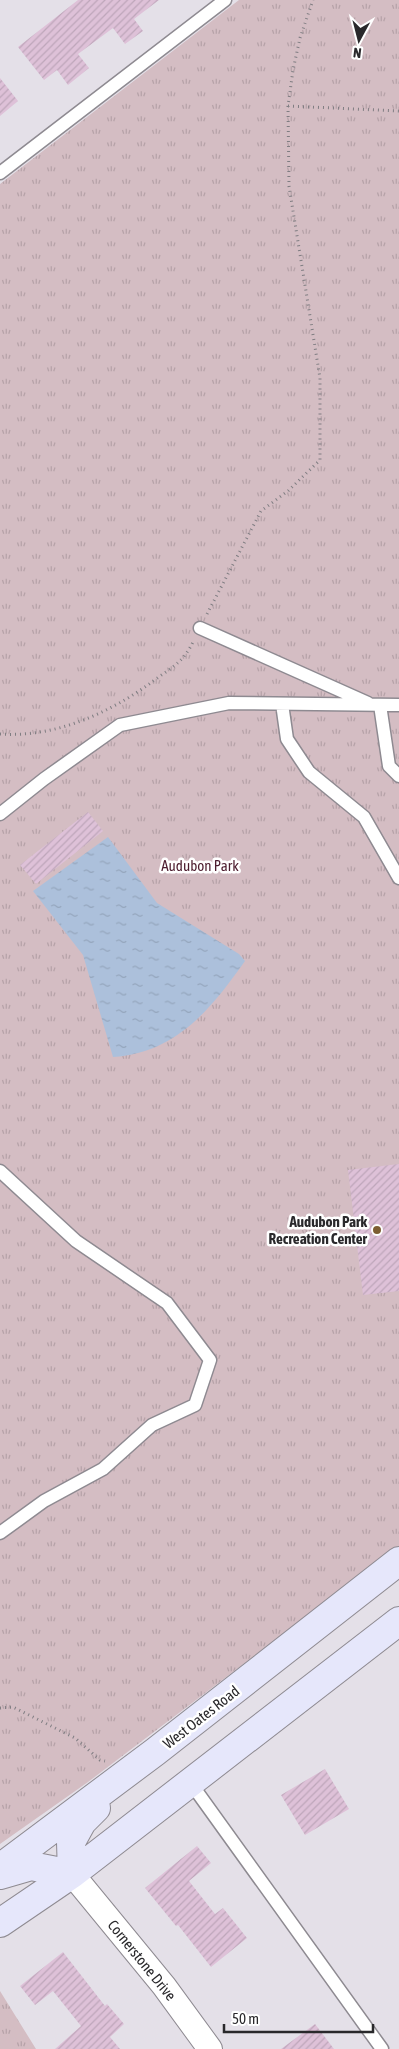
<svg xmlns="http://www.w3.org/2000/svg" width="399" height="2049" font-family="'Asap Condensed',sans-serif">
<defs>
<pattern id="park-tufts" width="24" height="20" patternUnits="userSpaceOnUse" patternTransform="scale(1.25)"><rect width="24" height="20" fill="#d4bdc3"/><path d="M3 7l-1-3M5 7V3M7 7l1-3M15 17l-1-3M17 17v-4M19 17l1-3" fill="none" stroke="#b6a2a8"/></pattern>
<pattern id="water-ripples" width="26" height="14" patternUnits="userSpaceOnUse" patternTransform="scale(1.25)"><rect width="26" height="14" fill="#acc0db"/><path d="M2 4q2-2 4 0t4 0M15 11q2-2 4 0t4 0" fill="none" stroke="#94a5bc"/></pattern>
<pattern id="building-hatch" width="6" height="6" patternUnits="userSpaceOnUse" patternTransform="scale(1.25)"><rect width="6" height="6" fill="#dec1d8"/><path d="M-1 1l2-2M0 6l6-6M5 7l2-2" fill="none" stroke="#bea6ba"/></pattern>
</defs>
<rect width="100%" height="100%" fill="#e4e0e8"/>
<path fill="url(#park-tufts)" d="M239,0h160v1546l-311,236 -88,62v-1660z
M0,1991l36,58h-36z"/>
<path fill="url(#water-ripples)" d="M108,837l49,66 82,51 6,7c-34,48 -69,92 -132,96l-30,-102 -50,-64z"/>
<path fill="url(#building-hatch)" d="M78,0h81l-25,19 9,12 -18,13 -12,-16 -35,26 11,14 -21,17 -11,-15 -13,10 -26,-33z
M0,78l18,23 -18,15z
M88,812l15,19 -67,53 -16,-19z
M399,1164v127l-36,4 -15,-125z
M325,1769l24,40 -44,26 -24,-40z
M197,1846l14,17 -22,18 26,33 8,-6 24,30 -36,29 -33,-42 -2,1 -31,-38z
M63,1952l42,54 2,-2 17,20 -14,13 10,12h-65l26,-23 -28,-35 -18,14 -15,-19z
M315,2024l19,25h-53z"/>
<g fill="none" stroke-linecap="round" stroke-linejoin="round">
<defs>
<path id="lane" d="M0,173l225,-173
M200,628l168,75
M282,704l5,35 22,33 55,45 35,61
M380,705l9,61 10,10
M0,814l44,-35 76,-54 109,-22 170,2
M0,1171l76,70 91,62 43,57 -15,45 -43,20 -49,44 -59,32 -44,32
M190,1782l192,267"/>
<path id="street" d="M72,1874l92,112 46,63"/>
<path id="secondary" d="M0,1868l155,-116 244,-191
M72,1874l-1,-32 11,-20 14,-14
M0,1875l31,-9 41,8
M0,1923l72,-49 327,-253"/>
</defs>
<use href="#lane" stroke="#8e8a91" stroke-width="15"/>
<use href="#street" stroke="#8e8a91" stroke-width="26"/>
<use href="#secondary" stroke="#8e8a91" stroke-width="30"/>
<path stroke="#7f7d82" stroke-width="3" stroke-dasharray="1 4" stroke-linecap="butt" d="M288,106l111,5
M207,614l54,-103 27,-20 32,-31v-82l-31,-192 -1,-80 5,-36 7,-32 13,-38
M0,734c56,4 112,-22 156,-55 18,-13 27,-17 37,-37
M0,1708l13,-1 62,31 25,22 5,1"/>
<use href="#lane" stroke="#fff" stroke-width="12"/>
<use href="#street" stroke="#fff" stroke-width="24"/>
<use href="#secondary" stroke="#e6e7fb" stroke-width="28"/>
</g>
<circle fill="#7c5e32" stroke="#fff" stroke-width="2" cx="377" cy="1230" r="5"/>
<g text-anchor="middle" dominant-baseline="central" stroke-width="5" stroke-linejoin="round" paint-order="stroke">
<g font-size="15" fill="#4d1d2f" stroke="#fff">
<text x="200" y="865">Audubon Park</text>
</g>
<g font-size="15" font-weight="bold" fill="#29282b" stroke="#fff" text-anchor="end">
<text x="367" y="1221">Audubon Park<tspan x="367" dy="17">Recreation Center</tspan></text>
</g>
<g font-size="15" fill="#29282b" stroke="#fff">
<text transform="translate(201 1717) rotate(-38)">West Oates Road</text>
<text transform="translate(142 1960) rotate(51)">Cornerstone Drive</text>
</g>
</g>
<g transform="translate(359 40) rotate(187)" stroke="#ffffff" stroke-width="4" paint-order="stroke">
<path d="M0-4L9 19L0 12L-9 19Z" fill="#29282b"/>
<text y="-8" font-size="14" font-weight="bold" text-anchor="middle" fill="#29282b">N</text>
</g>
<path d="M224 2024v8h149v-8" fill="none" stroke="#29282b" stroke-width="2.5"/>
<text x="232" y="2024" font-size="15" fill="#29282b" stroke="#ffffff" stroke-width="4" paint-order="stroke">50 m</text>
</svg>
